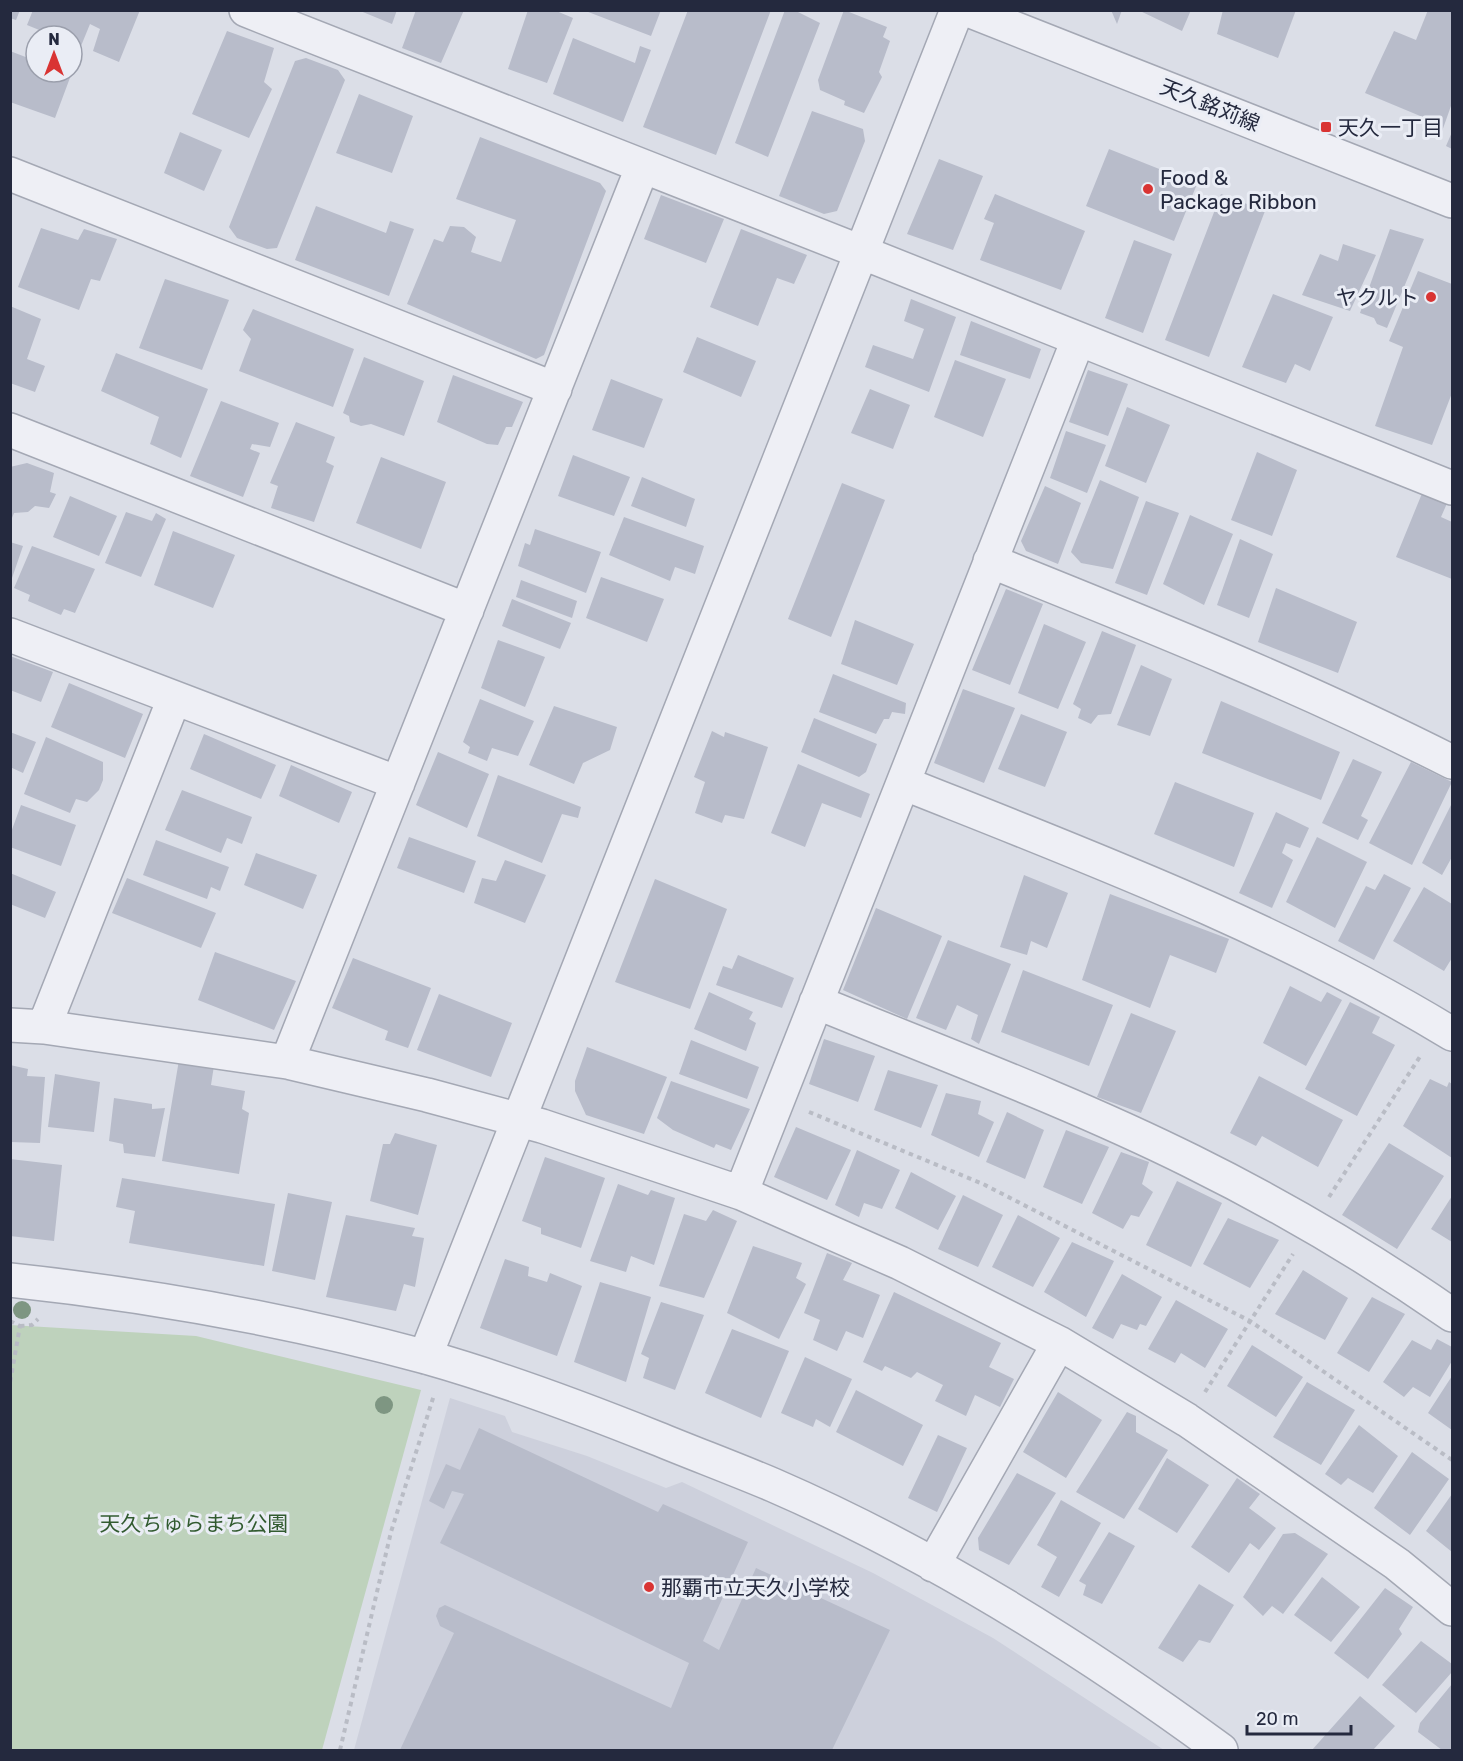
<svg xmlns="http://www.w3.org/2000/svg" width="1463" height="1761" font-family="Rubik,'Noto Sans JP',sans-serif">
<rect width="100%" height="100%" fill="#dbdee7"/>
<path fill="#cdd0dc" d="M450,1398l55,18 7,16 75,24 79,32 16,-6 191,91 120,65 171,112h-810z"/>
<path fill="#bed2bc" d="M10,1325l186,11 225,54 -99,360h-311z"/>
<path fill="#b8bcca" d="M10,10h10l-4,10 -6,-2z
M33,10h107l-21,52 -26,-11 7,-22 -10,-5 -9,22 -9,-3v-7h-18l-27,-11z
M358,10h39l-5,14z
M416,10h48l-23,53 -39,-15z
M528,10h26l19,8 -26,65 -39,-14z
M583,10h78l-10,26z
M688,10h83l-55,145 -73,-28z
M785,10h9l26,13 -52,134 -33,-14z
M844,10l43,17 -4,10 7,4 -11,31 3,5 -18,36 -20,-8 1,-4 -25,-11 -2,-10z
M1111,10h11l-5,14z
M1138,10h53l-9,21z
M1223,10h73l-18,48 -61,-24z
M1428,10h24v93l-12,34 -18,-6 3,-13 -60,-25 29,-62 22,9z
M227,31l47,17 -10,34 8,7 -23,49 -57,-24z
M573,38l62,25 5,-17 11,4 -28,72 -70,-28z
M10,51l26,10v11h28l7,3 -16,43 -45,-16z
M306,58l32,12 7,10 -68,168 -10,1 -30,-11 -8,-11 66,-166z
M359,94l54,22 -21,57 -56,-20z
M812,111l51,18 2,12 -28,70 -13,3 -45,-18z
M180,132l42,18 -18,41 -40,-18z
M1452,132v17l-6,-3z
M480,137l120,46 6,8 -62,164 -8,4 -129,-55 27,-65 9,3 7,-16 14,1 12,10 -5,15 30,10 15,-42 -60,-21z
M1109,149l88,35 -23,57 -88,-35z
M939,159l44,17 -30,74 -46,-16z
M995,194l90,37 -24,59 -81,-30 14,-37 -10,-4z
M1221,194l44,17 -56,146 -44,-17z
M661,195l63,24 -18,44 -62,-24z
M316,206l70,27 4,-12 24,8 -25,67 -94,-36z
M41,228l37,12 6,-11 33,10 -17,42 -9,-2 -12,31 -61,-23z
M741,229l66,26 -13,29 -17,-6 -19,48 -48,-19z
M1390,229l34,10 -37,89 -10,-4 -3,-6 -14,-5z
M1134,240l38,14 -29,79 -38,-15z
M1343,244l33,11 -26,56 -48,-16 18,-41 18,7z
M1418,271l34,13v109l-20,52 -57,-19 28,-79 -14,-6z
M165,279l64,21 -27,70 -63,-22z
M1273,294l60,23 -23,54 -15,-7 -9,19 -44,-16z
M911,299l45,18 -27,75 -64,-25 8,-22 40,14 11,-30 -20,-8z
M10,306l31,13 -14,40 18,7 -10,26 -25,-9z
M253,309l101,40 -21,58 -94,-36 12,-32 -8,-9z
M971,321l70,28 -11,30 -70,-24z
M697,337l59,24 -15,36 -58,-25z
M116,353l92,36 -27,69 -31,-14 9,-27 -58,-26z
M364,357l60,24 -20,55 -33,-12 -10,2 -11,-4 -1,-6 -6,-3z
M955,360l51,19 -23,58 -49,-20z
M1088,370l40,14 -20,52 -39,-14z
M453,375l70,27 -11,25h-6l-8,18 -11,-1 -50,-22z
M611,379l52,20 -19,49 -52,-18z
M870,389l40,16 -17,44 -42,-16z
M221,401l58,22 -9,24 -18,-3 -2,5 10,4 -17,44 -53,-21z
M1127,407l43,18 -24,58 -41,-17z
M296,422l39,15 -9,25 8,4 -20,56 -43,-14 7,-22 -8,-3z
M1066,431l40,14 -19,48 -37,-15z
M1257,452l40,18 -25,66 -41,-16z
M573,455l57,22 -16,39 -56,-20z
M381,457l65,25 -25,67 -65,-26z
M27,463l27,10 -4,19 6,2 -7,14 -14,-2 -7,6 -14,1 -4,10v-56z
M642,477l53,22 -9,28 -55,-21z
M1100,480l39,17 -26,72 -32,-6 -10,-11z
M842,483l43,17 -54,137 -43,-18z
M1045,486l36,17 -23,61 -32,-13 -5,-10z
M1423,491l25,10 -7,16 11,5v57l-56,-22z
M70,496l47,20 -18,40 -46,-19z
M1146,501l33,12 -32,82 -32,-12z
M126,512l26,9 4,-8 10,6 -25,58 -36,-14z
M1190,515l43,19 -29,71 -41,-21z
M624,517l80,29 -9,28 -20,-7 -5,14 -61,-26z
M535,529l66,23 -15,41 -68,-27 7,-23 5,2z
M173,531l62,24 -22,53 -59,-23z
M1240,539l33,15 -24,64 -32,-13z
M10,542l13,4 -12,35h-1z
M32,546l63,23 -20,44 -11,-4 -3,6 -33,-14 2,-6 -16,-7z
M601,577l63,22 -17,43 -61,-24z
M521,580l56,21 -5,17 -56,-21z
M1276,588l81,34 -19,51 -80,-31z
M1006,589l37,15 -33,81 -38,-15z
M512,599l59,24 -11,26 -58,-23z
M855,620l59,24 -17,41 -56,-21z
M1044,624l42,18 -28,67 -40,-16z
M1102,631l34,14 -25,69 -13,1 -7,9 -13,-6 3,-9 -8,-5z
M498,640l47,17 -20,50 -44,-19z
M10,656l43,16 -12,30 -31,-12z
M1141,665l31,14 -22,57 -33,-11z
M833,674l73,29 -1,11 -13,-2 -3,7h-5l-8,15 -57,-22z
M69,683l74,31 -18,44 -74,-31z
M963,689l52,19 -31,75 -50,-20z
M480,699l54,22 -16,35 -26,-8 -5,13 -19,-8 2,-6 -7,-5z
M1221,701l119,51 -19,48 -119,-47z
M554,706l63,21 -7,23 -27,13 -9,21 -45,-19z
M1021,714l46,18 -22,55 -47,-18z
M814,718l63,26 -11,28 -7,5 -58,-25z
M712,731l12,6 1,-5 43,15 -24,72 -19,-4 -3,8 -27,-10 10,-31 -11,-5z
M10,732l26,10 -13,31 -13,-6z
M204,734l72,31 -15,34 -71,-30z
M46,737l57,25v18l-4,10 -12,12 -11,-3 -6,14 -46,-19z
M438,752l51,22 -22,54 -51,-23z
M1353,759l29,13 -21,44 7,4 -10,20 -36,-17z
M1411,762l41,20 -40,83 -43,-22z
M798,764l72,30 -9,24 -39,-15 -17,44 -34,-14z
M291,765l61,27 -13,31 -60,-27z
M498,775l83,32 -3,11 -16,-4 -20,49 -65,-27z
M1175,782l79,31 -20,54 -80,-33z
M182,790l70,27 -10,27 -15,-6 -6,15 -56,-23z
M1452,803v54l-10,18 -20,-12z
M21,805l55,20 -15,41 -51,-19v-12z
M1276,812l33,16 -9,20 -14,-5 -4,10 11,7 -21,48 -33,-15z
M409,837l67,24 -12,32 -67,-25z
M1317,837l50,25 -32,66 -49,-26z
M156,840l73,27 -9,24 -9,-4 -4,12 -64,-24z
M256,853l61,22 -14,34 -59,-24z
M505,860l41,15 -21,48 -51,-20 8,-25 14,3z
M10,873l46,19 -11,26 -35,-14z
M1384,874l27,14 -37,72 -36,-19 28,-55 9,4z
M1024,875l44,18 -21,55 -16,-7 -4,14 -27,-8z
M127,878l89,35 -15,35 -89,-35z
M655,879l72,30 -37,100 -75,-27z
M1424,887l28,17v54l-8,13 -51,-30z
M1110,894l119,45 -13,34 -46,-18 -20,53 -68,-28z
M876,908l66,28 -35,83 -64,-29z
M948,940l63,24 -32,80 -8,-5 7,-24 -21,-10 -11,25 -30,-12z
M215,952l81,29 -22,49 -76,-30z
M738,955l56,23 -12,30 -66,-23 7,-19 9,3z
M353,958l78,30 -23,60 -23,-8 3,-9 -56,-23z
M1023,970l90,35 -24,61 -88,-34z
M1290,986l31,16 6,-10 15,8 -36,66 -43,-23z
M709,992l44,20 -4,7 7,4 -10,28 -52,-22z
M439,994l73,29 -21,54 -74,-27z
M1350,1002l30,15 -8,16 23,12 -38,71 -52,-27z
M1131,1013l45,18 -35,82 -44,-16z
M824,1039l51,17 -17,46 -49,-18z
M691,1040l68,27 -12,32 -68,-25z
M587,1047l80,30 -23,57 -58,-19 -11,-24v-10z
M180,1054l35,5 -4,26 34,6 -3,18 7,4 -10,61 -77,-13z
M10,1065l18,4 -1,7 18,1 -5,66 -30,-1z
M888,1070l50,15 -17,43 -47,-18z
M55,1074l45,8 -6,50 -46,-5z
M1259,1076l84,44 -25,47 -56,-31 -6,10 -26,-13z
M1430,1079l17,8 2,-5 3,2v74l-49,-32z
M671,1081l79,28 -19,41 -15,-6 -2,4 -41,-18 -16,-12z
M946,1093l35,8 -3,13 16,8 -15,35 -48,-22z
M114,1098l38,6v5l13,-1 -10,49 -31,-4 -1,-9 -14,-3z
M1007,1112l37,18 -19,49 -39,-17z
M796,1127l55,23 -24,50 -53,-23z
M1066,1130l43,17 -27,57 -39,-17z
M395,1133l42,12 -19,70 -48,-14 13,-57h7z
M1389,1143l55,33 -47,73 -55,-34z
M857,1150l43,20 -18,39 -18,-6 -5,14 -24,-12z
M1121,1152l28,10 -7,22 11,8 -14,25 -8,-2 -8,14 -31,-16z
M545,1157l60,21 -24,70 -40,-14v-6l-19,-7z
M10,1159l52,6 -8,76 -44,-5z
M911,1172l45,24 -18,34 -43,-22z
M122,1178l153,26 -11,62 -135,-23 6,-32 -19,-4z
M1177,1181l45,22 -31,64 -45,-22z
M618,1184l30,11 3,-5 24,8 -21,67 -23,-9 -5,16 -36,-11z
M288,1193l44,9 -17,78 -43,-9z
M963,1195l40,20 -25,52 -40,-18z
M1452,1196v46l-21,-13z
M713,1210l24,11 -33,77 -45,-12 25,-72 22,7z
M346,1215l69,13 -3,8 12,2 -9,49 -11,-3 -8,27 -70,-14z
M1018,1215l42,23 -27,49 -41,-20z
M1228,1218l51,22 -29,48 -47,-24z
M1072,1242l42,19 -28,56 -42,-25z
M753,1246l49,17 -6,15 10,6 -27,55 -52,-26z
M827,1253l25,10 -9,17 37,15 -17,43 -17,-7 -9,20 -24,-11 7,-20 -16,-7z
M505,1259l24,8 -1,9 19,6 3,-9 32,13 -25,70 -77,-28z
M1303,1270l45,28 -23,42 -50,-26z
M1122,1274l40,23 -16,29 -6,-2 -3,6 -16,-6 -8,15 -21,-11z
M600,1282l51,15 -25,85 -52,-20z
M894,1292l107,51 -12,24 25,12 -14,28 -25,-12 -9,21 -31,-15 8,-16 -26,-13 -6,6 -26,-12 -3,5 -19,-9z
M1372,1297l33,17 -36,58 -32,-19z
M1176,1300l52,29 -23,39 -24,-15 -6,10 -27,-14z
M661,1302l43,13 -29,75 -32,-12 6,-20 -8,-4z
M732,1329l57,22 -28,67 -56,-25z
M1437,1339l15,8v14l-22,36 -17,-10 -9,10 -21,-15 29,-42 19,10z
M1252,1345l51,32 -27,40 -49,-31z
M805,1357l47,22 -22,48 -14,-8 -3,8 -32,-14z
M1452,1376v54l-24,-17z
M1307,1382l48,28 -34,55 -48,-28z
M856,1390l67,35 -20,41 -67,-34z
M1058,1392l44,28 -36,58 -43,-26z
M1127,1412l9,4v16l32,18 -44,69 -48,-27z
M1359,1425l39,31 -25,37 -25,-15 -7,7 -16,-11z
M479,1428l179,84 5,-8 85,38 -45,99 16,9 37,-82 134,62 -58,120h-432l54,-117 -14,-7 -4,-10 3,-8 6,-3 226,103 18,-45 -249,-120 24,-49 -12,-3 -8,18 -15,-8 17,-37 14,6z
M938,1435l29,13 -30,64 -29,-14z
M1412,1452l37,27 -39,56 -36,-27z
M1167,1458l42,27 -32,48 -39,-24z
M1017,1473l39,20 -47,72 -30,-15 -1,-12z
M1237,1478l23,16 -11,14 27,20 -17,22 -9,-7 -21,30 -38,-26z
M1452,1494v58l-26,-21z
M1061,1500l40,23 -42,74 -18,-10 16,-30 -20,-12z
M1109,1532l26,14 -33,58 -19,-9 3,-10 -7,-4z
M1295,1533l33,21 -45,60 -11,-8 -9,10 -20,-19 40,-63z
M1322,1577l38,30 -29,35 -37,-27z
M1199,1584l35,21 -24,38 -11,-3 -16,22 -25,-14z
M1385,1588l28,19 -14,22 3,5 -34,45 -34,-26z
M1421,1641l31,23v8l-36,41 -34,-28z
M1452,1684v66h-10l-24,-18 2,-9z
M1360,1696l35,30 -22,24h-61z"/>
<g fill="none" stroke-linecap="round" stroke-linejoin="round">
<defs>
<path id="minor" d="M246,10l615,242 591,236
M10,174l545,215
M10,430l457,180
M990,561c157,63 312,125 462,201
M10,635l388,148
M903,783c186,74 377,146 549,251
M816,1002c125,51 254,99 375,159 91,45 179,97 261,154
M10,1025l34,2 243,35 140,33 115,31 199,67 159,70 159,80 128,77 210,144 55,45
M44,1027l130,-328
M287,1062l355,-894
M741,1193l337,-853
M10,1280c141,15 279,40 416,77 78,22 155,51 230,81 39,16 79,31 117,47 159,69 309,163 448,265
M425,1357l532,-1347
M933,1565l126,-222"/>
<path id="tertiary" d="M968,10l484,191"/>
</defs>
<use href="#minor" stroke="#a4a8b4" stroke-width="36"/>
<use href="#tertiary" stroke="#a4a8b4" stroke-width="36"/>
<path stroke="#b9bcc5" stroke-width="4" stroke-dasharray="4.5 4.5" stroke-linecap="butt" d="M809,1112l174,72 267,137 202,139
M1329,1197l92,-142
M10,1321l10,5 -10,57
M20,1326l12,-1 6,-6
M1205,1392l88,-138
M340,1750l51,-218 43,-137"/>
<use href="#minor" stroke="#eeeff5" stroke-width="33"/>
<use href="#tertiary" stroke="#eeeff5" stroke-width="33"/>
</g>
<g fill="#7e9682">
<circle cx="22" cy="1310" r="9"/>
<circle cx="384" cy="1405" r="9"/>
</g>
<g fill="#d93433" stroke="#eaedf5" stroke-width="2">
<rect x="1320" y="121" width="12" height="12" rx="3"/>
<circle cx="1148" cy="189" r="6"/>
<circle cx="1431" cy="297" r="6"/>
<circle cx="649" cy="1587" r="6"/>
</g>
<g text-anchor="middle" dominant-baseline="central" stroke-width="6" stroke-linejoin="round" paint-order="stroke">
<g font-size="21" fill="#24293e" stroke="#eaedf5">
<text transform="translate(1210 105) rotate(22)">天久銘苅線</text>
</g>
<g font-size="21" fill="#24293e" stroke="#eaedf5" text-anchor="start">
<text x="1338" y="127">天久一丁目</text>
<text x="1160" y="177">Food &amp;<tspan x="1160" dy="24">Package Ribbon</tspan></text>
<text x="1419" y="297" text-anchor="end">ヤクルト</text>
<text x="661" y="1587">那覇市立天久小学校</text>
</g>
<g font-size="21" fill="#325b30" stroke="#eaedf5">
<text x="194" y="1523">天久ちゅらまち公園</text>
</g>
</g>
<rect width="1463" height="1761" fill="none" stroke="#24293e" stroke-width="24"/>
<g transform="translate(54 54)"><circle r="28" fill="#eaedf5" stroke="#9b9fac" stroke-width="1.5"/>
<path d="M0-4.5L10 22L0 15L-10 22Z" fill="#d93433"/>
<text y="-9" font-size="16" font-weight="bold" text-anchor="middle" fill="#24293e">N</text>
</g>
<path d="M1247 1725v9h104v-9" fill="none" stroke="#24293e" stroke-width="3"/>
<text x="1256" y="1725" font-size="18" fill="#24293e" stroke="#eaedf5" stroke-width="4.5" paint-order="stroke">20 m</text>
</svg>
